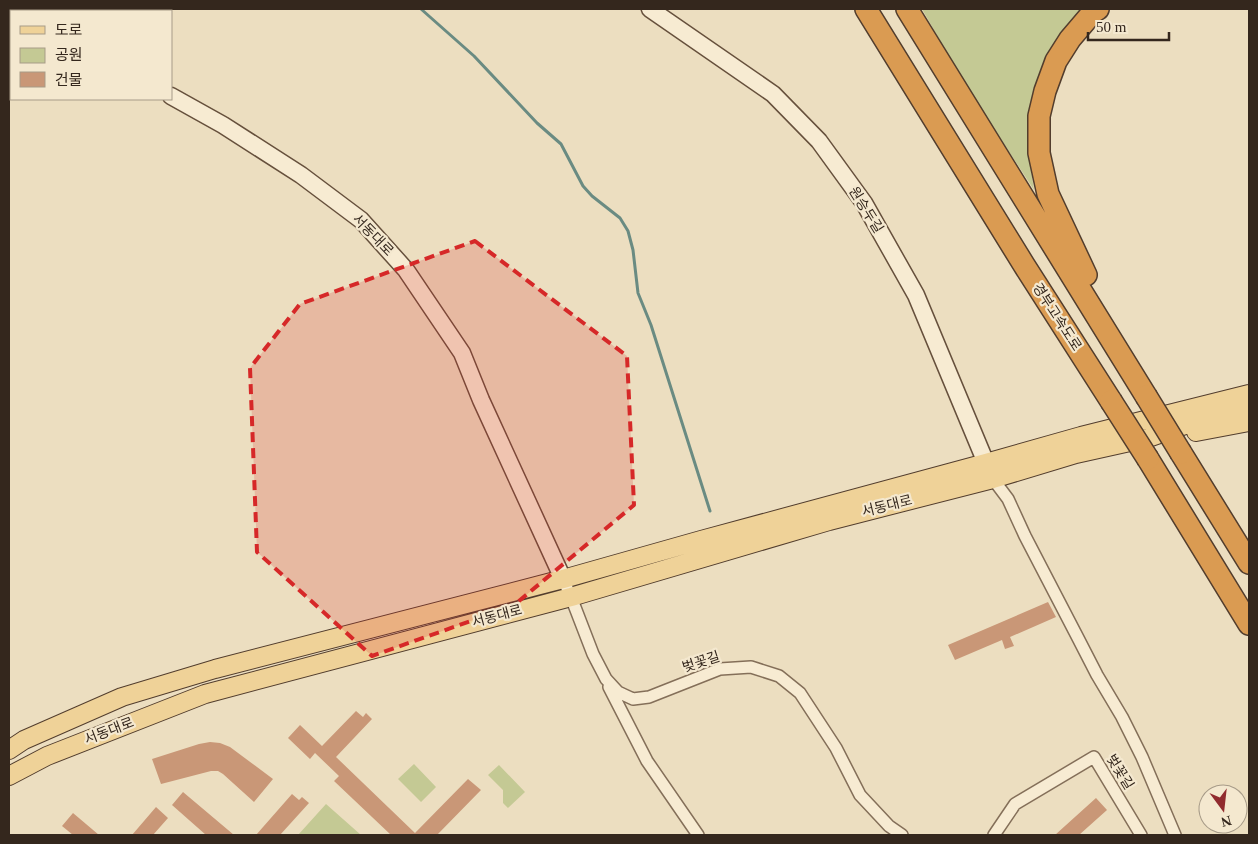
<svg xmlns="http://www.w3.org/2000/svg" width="1258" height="844" font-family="'Times New Roman','Noto Sans KR',serif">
<rect width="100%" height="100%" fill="#ecdec0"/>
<path fill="#c4c994" d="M922,9h163l-48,73 -9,41 1,33 5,34 -71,-109z
M414,764l22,23 -15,15 -23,-23z
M499,765l26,27 -17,16 -5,-5v-13l-15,-15z
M326,804l35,31h-63z"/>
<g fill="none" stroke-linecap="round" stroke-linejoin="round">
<path stroke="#6a8b82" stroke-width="3" d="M421,9l53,47 63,67 24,21 22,42 9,10 28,22 8,13 5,19 5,43 13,32 59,186"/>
</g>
<path fill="#c99777" d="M1048,602l8,15 -46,20 4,9 -9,3 -3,-9 -47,20 -7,-15z
M356,711l7,6 3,-4 6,6 -36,38 79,76 53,-54 13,11 -44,45h-46l-57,-54 5,-5 -24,-23 -5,6 -22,-21 12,-13 22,21z
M210,742l10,1 10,4 43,32 -19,23 -31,-28 -5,-3h-7l-50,13 -9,-25 47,-15z
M183,792l51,43h-28l-34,-30z
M292,794l7,6 3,-3 7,6 -29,32h-24z
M1096,798l11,12 -28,25h-24z
M156,807l12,11 -15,17h-21z
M73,813l26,22h-26l-11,-9z"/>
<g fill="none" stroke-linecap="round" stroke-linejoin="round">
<defs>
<path id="street" d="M993,479l15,20 17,37 54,104 18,35 25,42 20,40 33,78
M563,579l8,18 22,57 13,25 12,13 15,7 16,-2 71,-28 31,-2 28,9 21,17 36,55 24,47 29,31 13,9
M609,687l38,74 51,74
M994,835l21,-31 79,-47 47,78"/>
<path id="secondary" d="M16,9l5,2
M650,9l123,85 46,47 45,62 52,92 75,180
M171,96l52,29 78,50 60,45 45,50 56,83 19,47 82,179"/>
<path id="primary" d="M1196,432l53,-10
M9,750l15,-10 98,-43 93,-28 348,-90 138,-39 285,-77 95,-27 168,-42
M9,776l38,-20 158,-62 366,-97 258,-76 164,-42 83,-25 72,-16 54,-19 47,-10"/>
<path id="highway" d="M866,9l158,256 87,136
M907,9l239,387
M1086,275l-38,-81 -9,-41v-37l6,-25 11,-30 14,-22 23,-27 5,-3
M1181,453l68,110
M1148,459l101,165"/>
</defs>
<use href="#street" stroke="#846f59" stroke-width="14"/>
<use href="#secondary" stroke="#66503c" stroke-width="19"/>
<use href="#primary" stroke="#523d2d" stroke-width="20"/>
<use href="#highway" stroke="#523d2d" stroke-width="24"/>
<use href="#street" stroke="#f7ebd2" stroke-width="11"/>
<use href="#secondary" stroke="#f7ebd2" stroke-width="16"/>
<use href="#primary" stroke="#efd298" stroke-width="18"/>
<use href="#highway" stroke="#da9b52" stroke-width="21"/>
<defs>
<path id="highway-bridge" d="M1146,396l35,57
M1111,401l37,58"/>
</defs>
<use href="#highway-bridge" stroke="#523d2d" stroke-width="24" stroke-linecap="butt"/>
<use href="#highway-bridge" stroke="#da9b52" stroke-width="21"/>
</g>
<path fill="#d62828" fill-opacity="0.2" stroke="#d62828" stroke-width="4" stroke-dasharray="10 6" stroke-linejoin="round" d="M475,241l152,115 7,149 -121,101 -141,50 -115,-104 -7,-184 50,-64z"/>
<g text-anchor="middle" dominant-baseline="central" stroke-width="4.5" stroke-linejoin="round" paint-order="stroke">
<g font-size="14" fill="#34271d" stroke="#f4e8cf">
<text transform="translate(866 210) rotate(58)">원승두길</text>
<text transform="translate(373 235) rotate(46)">서동대로</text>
<text transform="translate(1057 317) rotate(57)">경부고속도로</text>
<text transform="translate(887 506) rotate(-14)">서동대로</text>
<text transform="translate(497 616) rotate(-15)">서동대로</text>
<text transform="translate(701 662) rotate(-18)">벚꽃길</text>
<text transform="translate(109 731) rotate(-21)">서동대로</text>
<text transform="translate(1120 772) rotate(58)">벚꽃길</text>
</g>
</g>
<rect width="1258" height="844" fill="none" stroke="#34271d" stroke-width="20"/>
<rect x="10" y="10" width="162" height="90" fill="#f4e8cf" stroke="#a79b88"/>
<rect x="20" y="26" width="25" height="8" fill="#efd298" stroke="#a79b88"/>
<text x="55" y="35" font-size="15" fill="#34271d">도로</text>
<rect x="20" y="48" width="25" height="15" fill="#c4c994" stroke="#a79b88"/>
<text x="55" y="60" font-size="15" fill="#34271d">공원</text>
<rect x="20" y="72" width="25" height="15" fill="#c99777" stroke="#a79b88"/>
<text x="55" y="85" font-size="15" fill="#34271d">건물</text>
<g transform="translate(1223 809) rotate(165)"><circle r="24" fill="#f4e8cf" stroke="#a79b88"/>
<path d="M0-4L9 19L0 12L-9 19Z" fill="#912b2e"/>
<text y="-8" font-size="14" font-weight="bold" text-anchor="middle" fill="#34271d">N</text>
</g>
<path d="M1088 32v8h81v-8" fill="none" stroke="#34271d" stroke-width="2.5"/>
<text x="1096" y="32" font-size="15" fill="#34271d" stroke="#f4e8cf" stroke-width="4" paint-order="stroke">50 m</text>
</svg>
